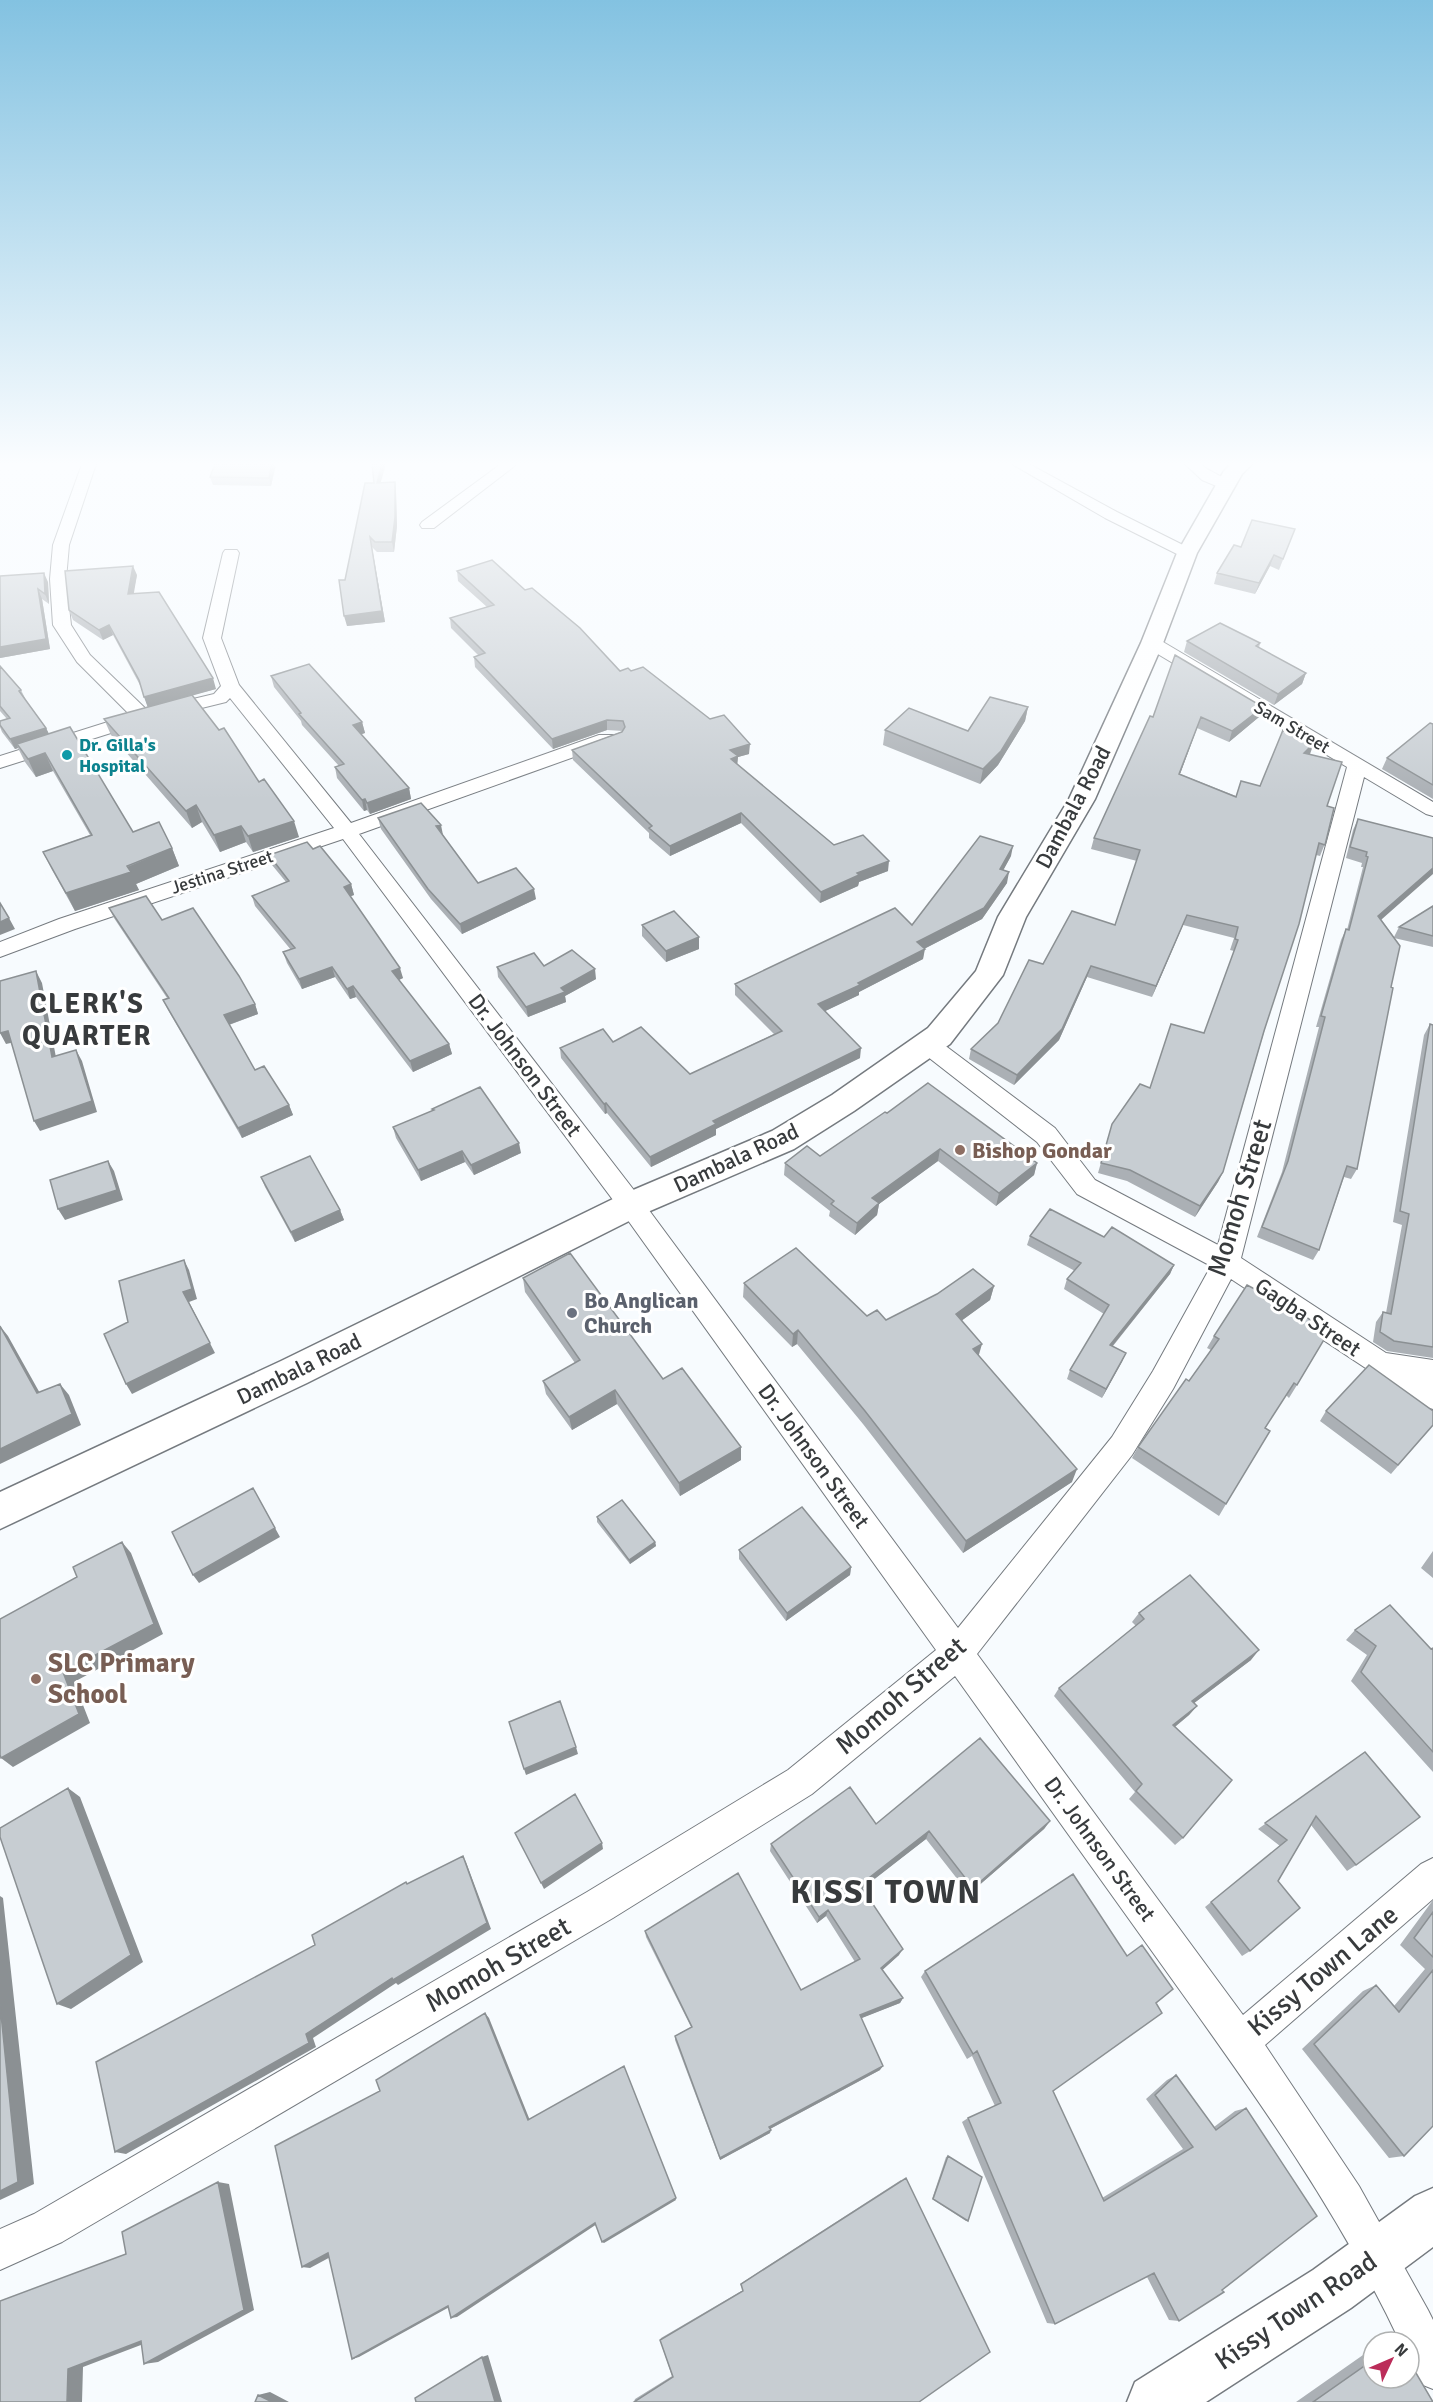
<svg xmlns="http://www.w3.org/2000/svg" width="1433" height="2402" font-family="Signika,sans-serif">
<rect width="100%" height="100%" fill="#f7fbfe"/>
<g fill="none" stroke-linecap="round" stroke-linejoin="round">
<defs>
<path id="street" d="M82,464h14l-27,81 -3,34 5,46 19,30 57,55 67,-16 7,-8 -18,-48 20,-85 2,-3h12l2,3 -18,85 18,47 112,138 248,-88h14l2,4 -2,4 -254,91 281,364 318,430 154,-191 41,-66 58,-105 -134,-72 -40,-52 -118,-92 -4,-6 4,-6 8,-2 8,2 120,90 40,52 123,65 129,-478 -201,-120 -3,-4 3,-4h12l275,163v14l-7,-2 -62,-37 -123,481 145,95 47,7v49l-10,-3 -192,-127 -58,110 -41,66 -155,199 266,361 178,-151 12,-6v41l-168,146 94,141 69,124 5,10v69l-15,-6 -9,-20v-21h-9c-60,-128 -144,-246 -226,-360 -73,-102 -146,-204 -219,-306l-143,118 -199,124 -551,324 -62,28v-41l34,-15 553,-322 201,-122 148,-120 -314,-438 -279,-373 -268,90 -75,28v-15l59,-23 275,-91 -104,-130 -4,4 -77,19 -149,47v-12l130,-41 -53,-53 -24,-37 -3,-46 3,-34z
M501,464h16l-83,64h-12l-2,-3 2,-3z
M1012,464h17l88,48 76,38 2,3 -2,3h-12l-76,-38z
M1185,464h15c11,9 26,13 34,21l-8,5 -24,-10z"/>
<path id="secondary" d="M1231,464h21l-10,10 -45,79 -34,90 -68,156 -69,118 -23,58 -53,69 -96,67 -60,38 -151,65 -336,169 -307,146v-37l281,-131 338,-165 153,-65 60,-36 96,-67 48,-57 22,-54 71,-118 72,-156 36,-90 47,-82z
M1433,2188v59l-82,61 -145,94h-79l8,-20 178,-112 102,-74z"/>
</defs>
<use href="#street" stroke="#757a7f" stroke-width="2"/>
<use href="#secondary" stroke="#757a7f" stroke-width="3"/>
<use href="#street" fill="#fff" fill-rule="evenodd"/>
<use href="#secondary" fill="#fff" fill-rule="evenodd"/>
</g>
<path fill="#abb0b5" d="M276,464l-5,22 -58,-1 -3,-8z
M381,482h14l1,9 1,35 -3,26h-17l-5,-5 13,75 -38,4 -2,-46z
M1295,529l-16,41 -9,-4 -15,28 -41,-10 3,-11 24,-26z
M457,571l68,19 95,81h11l118,83 -11,3 -1,8 97,80 54,26 -29,11 -1,4 -38,17 -79,-80 -71,33 -21,-18v-5l-76,-73 -1,-10 51,-19 -16,-1 -54,19 -78,-82 -1,-10 4,-2 -27,-27 -1,-10 37,-11 -29,-26z
M137,575l-4,18 83,96 -24,6 67,87 40,55 -46,15 -7,-10 -26,10 -18,-30 -10,6 -81,-93 -7,-16 44,-12 -7,-20 -28,-52 -10,5 -30,-20 -4,-10z
M0,576l48,6 1,22 -7,-5 8,50 -50,9z
M1187,641l73,2 -1,5 47,25 -4,11 -28,21 -90,-53z
M0,666l21,24 5,10 20,28 3,6 84,98 39,16 7,18 -43,18 3,6 -64,21 -23,-41 -9,-18 47,-17 -37,-64 -17,6 -11,-15 -7,-14 -3,1 -13,-17 -2,-5v-6l7,-2 -7,-8z
M271,676l91,46 3,11 -4,1 48,54 2,11 -41,15 -3,-4 -3,1 -27,-33 -2,-11 4,-1 -37,-41 -1,-4 -27,-34z
M1028,707l-3,14 -27,44 -18,19 -97,-39 2,-15 83,1z
M1263,707l-4,10 -30,25 -32,-14 -17,46 56,22 5,-15 19,5 50,-32 17,52 -1,35 -6,15 -4,-1 -93,317 -5,10 -23,35 -68,-36 -29,-8 14,-49 37,-36 55,-55 30,-82 -4,-1 4,-12 -51,-13 -31,72 -65,-20 -28,63 -45,45 -45,-26 2,-10 27,-26 45,-59 72,-39 22,-64 -46,-12 3,-11 59,-121z
M1433,724v75l-51,-30 5,-11z
M378,818l65,17 35,48 58,16 -74,35 -31,-35 -50,-70z
M1358,819l75,19 -52,81 13,18 5,-10 34,-21v41l-39,-9 -3,49 -34,182 -6,10 -7,-2 -25,73 -6,10 -56,-23 25,-65 37,-145h-3l25,-87 5,-11 1,1 16,-63h-2l1,-4 -16,-5 7,-28z
M313,849l38,35 3,11 -4,1 53,82 -4,2 50,64 3,10 -39,18 -57,-75 -6,2 -15,-22 -33,12 -15,-26 -4,-11 8,-2 -36,-44 -3,-10 34,-14 -14,-17 -3,-10z
M1011,856l-8,14 4,13 -25,36 -58,30 -1,10 -64,33v3l-34,16 35,47 -144,71v6l-65,32 -44,-54 -2,1 -44,-56 -1,-10 53,-6 77,32 84,-40 -39,-39v-11l177,-59z
M109,908l53,12 93,84 3,10 -29,11 26,45 34,35 4,10 -51,23 -74,-128 -5,-10 4,-2 -53,-80z
M642,925l57,12v12l-33,13 -24,-26z
M544,966l52,13 -31,17 1,6 -38,15 -30,-40 -1,-10z
M1430,1024l3,1v333l-46,-7 -14,-9 3,-20 7,-10 3,1 16,-88 -9,-3 31,-187z
M432,1109l89,44 -47,22 -9,-13 -44,19 -25,-43 -3,-11 40,-16z
M887,1113l150,50 -3,12 -38,31 -58,-45 -59,43 -2,11 -22,20 -26,-19 1,-5 -46,-36 1,-12 35,-7z
M261,1177l79,33 4,10 -49,22 -30,-55z
M1030,1236l74,1 70,28 -4,9 -57,72 13,7 -24,45 -35,-19 3,-9 34,-56 -40,-25 3,-10 8,-8 -48,-26z
M523,1278l140,101 78,81 -61,36 -63,-92 -45,26 -26,-36 -3,-13 32,-18 -50,-71z
M744,1283l123,33 19,4 108,-34 -4,14 -28,20 16,36 94,126 -109,71 -100,-129 -66,-80 -5,3 -49,-50z
M1214,1336l83,49 -8,13 -3,-3 -21,33 -39,76 -7,12 -87,-58 6,-11 51,-66 22,-31 -4,-2z
M1326,1411l107,14 -42,49 -71,-53z
M597,1517l58,25 1,4 -26,18 -33,-42z
M739,1550l112,17 -1,8 -64,46 -47,-62z
M1433,1551v27l-12,-10z
M1139,1613l112,47 -57,43 3,3 -8,9 -14,12 8,111 -8,7 -46,-46 6,-7 -81,-96 5,-8 77,-62 -4,-4z
M1355,1630l76,19 2,-1v124l-82,-91 16,-26 -21,-15z
M1365,1752l-9,113 -9,6 -36,-46 -33,56 -28,70 -8,5 -37,-49 75,-61 -22,-17z
M1050,1821l-6,8 -75,65 -43,-55 -64,49 37,67 -17,15 21,28 -3,5 -39,15 19,52 -110,59v4l-50,27 -45,-120v-4l16,-9 -45,-90 -1,-6 156,59 54,-28 -29,-46 -9,7 -47,-72 1,-7 105,-20z
M1433,1900v226l-29,30 -15,2 -87,-109 61,-58 13,-6 18,21 31,-37 -25,-24z
M925,1971l231,32 -103,88 49,107 81,-49 -37,-50 21,-19 9,-5 38,52 21,-16 11,-3 -67,213 -10,-1 -22,-43 -92,47 -8,-1 -85,-201 6,-4 27,-12 -23,-50 -5,3 -46,-82z
M948,2156l20,65h-2l-34,-22 14,-42z
M901,2180l18,222h-285l1,-3 37,-23 -12,-36 1,-2 82,-48 -3,-6z
M1373,2348v30l60,24h-137z"/>
<path fill="#8b9093" d="M272,464h4l-5,22 -2,-8z
M382,464h4l-8,28 -1,-9z
M395,482l1,9 1,35 -3,26 -2,-10z
M370,537l15,85 -38,4 -3,-10z
M1274,555l-4,11 -15,28 4,-11z
M133,566l4,9 -5,29 -4,-10z
M44,573l4,9 1,22 -4,-10z
M38,589l4,10 8,50 -50,9v-11z
M109,625l4,10 -10,5 -4,-10z
M1306,673l-4,11 -28,21 4,-11z
M213,678l3,11 -68,19 -4,-11z
M1028,707l-3,14 -27,44 -18,19 3,-15z
M1263,707l-4,10 -30,25 3,-11z
M1201,717l-4,11 -21,57 3,-11z
M607,720v10l-54,19 -1,-10z
M362,722l3,11 -9,3 -3,-11z
M46,728l5,10 -34,6 1,4 -3,1 -5,-10z
M1314,743l-4,11 -10,9 4,-10z
M750,744l-1,10 -11,3 -1,9 -7,3v-19z
M45,753l8,18 -17,6 -8,-18z
M409,788l2,11 -41,15 -3,-11z
M365,799l2,11 -3,1 -2,-11z
M196,805l6,17 -10,6 -6,-17z
M741,813v10l-71,33v-10z
M294,821l5,16 -46,15 -5,-16z
M441,825l2,10 -7,-9z
M241,826l5,16 -26,10 -6,-17z
M1013,846l-2,10 -13,24 2,-11z
M172,848l7,18 -43,18 3,6 -64,21 -9,-18z
M889,861l-1,10 -29,11 -1,4 -38,17 1,-11 36,-19z
M1433,868v6l-60,53 5,-11z
M1009,872l-2,11 -25,36 -66,34 1,-11z
M351,884l3,11 -8,3 -2,-11z
M534,889l2,10 -74,35 -2,-10z
M1187,915l-4,10 -31,72 4,-11z
M9,918l6,11 -15,6v-13z
M699,937v12l-33,13v-11z
M925,949l-2,10 -64,33v3l-42,20 1,-11 40,-21z
M1091,966l-4,11 -28,63 -45,45 3,-10z
M332,967l3,10 -33,12 -3,-10z
M400,968l3,10 -9,4 -2,-11z
M595,969l1,10 -31,17 1,6 -38,15 -2,-10z
M36,971l6,12 16,85 -6,-11z
M353,986l3,11 -6,2 -3,-10z
M255,1004l3,10 -30,11 -4,-10z
M8,1031l7,11 -9,2 -6,-11z
M449,1044l3,10 -39,18 -3,-11z
M861,1048l-1,10 -144,71v6l-65,32 -1,-10 63,-36z
M76,1050l6,11 15,51 -57,19 -6,-10z
M606,1103l1,10 -2,1 -1,-10z
M289,1105l4,10 -51,23 -4,-10z
M519,1143l2,10 -47,22 -3,-10z
M940,1149l-2,12 -59,43 -2,11 -22,20 2,-12 15,-25z
M462,1151l3,11 -44,19 -3,-11z
M108,1161l6,10 9,29 -58,20 -7,-11z
M1037,1163l-3,12 -38,31 3,-13z
M1223,1172l-5,10 -23,35 5,-11z
M340,1210l4,10 -49,22 -4,-10z
M184,1260l5,10 8,29 -8,3 26,51 -83,41 -6,-10 57,-92z
M1174,1265l-4,9 -64,80 4,-9z
M994,1286l-4,14 -37,27 3,-13z
M0,1326l8,10 38,68 -9,-11z
M798,1330l-1,14 -5,3 1,-13z
M982,1344l-4,14 -5,-9z
M1126,1353l-4,9 -20,36 4,-9z
M60,1384l9,11 12,30 -81,39v-15z
M615,1390l2,14 -45,26 -3,-13z
M741,1447v13l-61,36 -1,-13z
M1077,1469l-5,13 -109,71 3,-12z
M258,1497l22,40 -81,46 -6,-8z
M122,1542l9,11 32,81 -89,48 16,41 -77,44 -12,-9 62,-86z
M655,1542l1,4 -26,18 -1,-4z
M851,1567l-1,8 -64,46 1,-8z
M1259,1650l-8,10 -66,50 7,-9z
M1197,1706l-8,9 -23,19 7,-9z
M576,1747l2,7 -52,21 -2,-6z
M68,1788l12,9 63,165 -72,47 -14,-5z
M1050,1821l-6,8 -75,65 4,-6z
M929,1831l-3,8 -68,53 2,-7z
M602,1843l1,6 -59,40 -3,-6z
M463,1856l3,6 25,67 -93,56 -2,-2 -83,55 3,9 -190,107 -11,-2 191,-118z
M0,1896l3,2 31,286 -34,16z
M828,1910l-2,6 -9,7 2,-6z
M903,1949l-4,6 -21,19 3,-6z
M903,1998l-3,5 -43,17 3,-5z
M485,2013l4,5 42,105 -3,-3z
M624,2066l52,134 -72,43 -2,-1z
M883,2066l-3,4 -112,60 1,-3z
M771,2130l-1,3 -50,27v-2z
M218,2182l11,2 25,126 -96,52 -14,2z
M595,2223l2,1 -140,93 -6,1z
M328,2253l8,1 -26,14 -8,-1z
M453,2305l-94,52 -7,2 96,-53z
M154,2340l-71,27 -1,35h-15l1,-33 73,-28z
M488,2355l14,47h-7l-13,-45z
M270,2392l19,10h-17l-14,-7z"/>
<path fill="#c7cdd2" stroke="#8b9093" stroke-width="1.5" d="M215,464h57l-3,14 -59,-1z
M372,464h10l-5,19 18,-1v35l-3,25h-17l-5,-5 12,74 -38,5 -5,-36h6l20,-97h9z
M1252,520l43,9 -12,30 -9,-4 -15,28 -42,-10 17,-28 7,2z
M492,560l33,30 7,-2 48,40 40,43 8,-3 3,3 12,-4 67,52 14,-4 26,29 -20,6 8,6 -7,3 103,86 29,-10 26,26 -32,12 2,2 -38,17 -80,-79 -71,33 -21,-18 3,-2 -80,-76 50,-18 3,-5 -2,-6 -16,-1 -55,19 -78,-82 11,-4 -35,-35 44,-13 -37,-34z
M133,566l-5,28 31,-2 54,86 -69,19 -5,-17 -30,-55 -10,5 -30,-20 -4,-39z
M44,573l1,21 -7,-5 8,50 -46,8v-71z
M1220,623l40,20 -4,3 50,27 -28,21 -91,-53z
M1175,655l88,52 -31,24 -31,-14 -22,57 57,23 5,-16 19,5 23,-56 31,13 -10,10 38,9 -15,44 7,2 -8,33 -1,4 -6,-2 -20,81 -35,107 -41,141 -23,34 -70,-36 -29,-7 11,-39 28,-40 10,4 21,-64 33,9 34,-93 -3,-1 3,-12 -51,-12 -31,71 -65,-20 -29,63 -45,46 -46,-26 27,-26 31,-63 14,4 29,-53 43,14 25,-75 -46,-12 56,-122 3,1z
M309,664l53,58 -9,3 56,63 -42,15 -2,-4 -3,1 -27,-33 9,-3 -45,-50 2,-1 -30,-37z
M0,666l21,24 -2,1 27,37 -36,11 -10,-14v-4l10,-3 -10,-12z
M192,695l27,35 5,-2 35,54 5,-3 30,42 -46,15 -7,-10 -27,9 -18,-30 -10,6 -82,-92z
M990,697l38,10 -27,44 -18,18 -98,-39 24,-22 59,23z
M1430,723l3,1v61l-46,-27z
M70,727l63,105 26,-10 13,26 -45,18 4,6 -65,21 -23,-41 49,-17 -47,-82 -17,6 -11,-15z
M421,803l20,22 -5,1 42,57 38,-15 18,21 -74,35 -32,-35 -50,-71z
M1358,819l75,19v30l-55,48 22,30 -9,41 2,1 -36,181 -10,-3 -28,84 -57,-23 26,-66 37,-144 -4,-1 25,-87 3,1 19,-73 -2,-1 1,-4 -17,-5z
M980,836l33,10 -13,23 9,3 -25,36 -67,34 8,7 -67,34 2,2 -42,19 43,44 -148,73 3,3 -66,33 -44,-54 -2,1 -44,-56 43,-19 10,13 28,-15 49,47 92,-43 -47,-47 160,-76 17,17z
M307,842l6,7 7,-3 31,38 -7,3 56,81 -8,3 57,73 -39,17 -57,-75 -6,3 -15,-22 -33,12 -16,-27 12,-4 -43,-52 37,-15 -20,-26z
M146,896l16,24 31,-12 46,68 16,28 -31,11 31,55 9,-4 25,39 -51,23 -75,-128 6,-2 -60,-90z
M0,903l9,15 -9,4z
M1433,906v30l-34,-9z
M674,911l25,26 -33,14 -24,-26z
M572,950l23,19 -34,19 4,4 -39,15 -29,-40 37,-14 10,13z
M36,971l16,86 24,-7 16,51 -58,20 -26,-90 -8,2v-52z
M1430,1024l3,1v322l-39,-6 -14,-9 3,-20 8,2 18,-100 -9,-3z
M928,1083l109,80 -38,30 -59,-44 -68,49 7,5 -22,20 -26,-19 3,-3 -49,-38 22,-17 13,10 65,-44 2,1z
M480,1087l39,56 -48,22 -9,-14 -44,19 -25,-43 41,-17 -2,-1z
M310,1156l30,54 -49,22 -30,-55z
M108,1161l9,29 -59,19 -8,-29z
M1050,1209l54,28 8,-10 62,38 -64,80 16,8 -20,36 -36,-19 39,-65 -42,-26 14,-16 -51,-27z
M796,1248l71,68 10,-6 9,10 51,-26 36,-25 21,17 -38,28 26,30 -9,5 104,120 -111,72 -101,-130 -67,-81 -5,4 -49,-51z
M570,1253l93,126 19,-11 59,79 -62,36 -64,-93 -46,27 -26,-36 37,-21 -57,-82z
M184,1260l8,29 -9,3 27,51 -84,41 -22,-50 24,-12 -9,-41z
M1247,1285l55,29 26,19 -31,52 -3,-2 -29,45 5,3 -44,73 -88,-57 48,-68 3,2 30,-42 -5,-3z
M0,1326l37,67 23,-9 12,30 -72,35z
M1369,1365l64,46v14l-35,40 -72,-54z
M253,1488l22,40 -82,47 -21,-43z
M622,1500l33,42 -26,18 -32,-43z
M802,1507l49,60 -64,46 -48,-63z
M122,1542l32,82 -91,48 16,42 -78,44 -1,-3v-136l77,-42 -4,-10z
M1190,1575l69,75 -67,51 5,5 -24,19 59,55 -49,58 -47,-47 6,-7 -83,-96 85,-69 -5,-6z
M1390,1605l41,44 2,-1v104l-72,-80 15,-26 -21,-16z
M560,1701l16,46 -52,22 -15,-47z
M980,1738l70,83 -77,67 -44,-57 -69,54 43,64 -22,19 22,30 -43,17 23,51 -114,61 2,3 -51,28 -45,-122 17,-9 -47,-96 93,-58 63,117 59,-31 -32,-49 -9,7 -48,-73 79,-57 26,37z
M1365,1752l55,65 -64,48 -40,-49 -38,65 22,27 -50,43 -39,-49 76,-62 -22,-17z
M68,1788l63,167 -74,49 -57,-167v-9z
M575,1794l27,49 -61,40 -26,-50z
M463,1856l24,67 -94,57 -1,-2 -86,56 3,9 -194,109 -19,-90 219,-117 -3,-10 94,-53 1,2z
M1073,1874l54,82 15,-11 31,44 -17,14 6,10 -109,78 51,110 89,-54 -38,-52 21,-20 40,55 30,-22 71,108 -95,74 2,2 -45,29 -25,-48 -99,51 -87,-206 33,-15 -24,-52 -4,3 -48,-83z
M1433,1912v45l-19,-19z
M1433,1970v156l-29,30 -90,-112 62,-59 23,27z
M0,2004l18,178 -18,9z
M485,2013l43,107 96,-54 52,132 -74,44 -7,-19 -144,95 -3,-12 -96,53 -24,-106 -26,14 -27,-121 105,-55 -4,-11z
M948,2156l34,21 -14,44 -35,-22z
M906,2178l84,174 -71,50h-285l39,-25 -13,-37 83,-49 -2,-7z
M218,2182l26,128 -100,54 -3,-23 -73,28 -1,33h-67v-101l126,-47 -4,-22z
M482,2357l13,45h-79l-1,-4z
M1373,2360v18h36v-17l24,41h-120z
M258,2395l14,7h-17z"/>
<linearGradient id="sky" x2="0" y2="1"><stop stop-color="#83c2e1"/><stop offset="0.58" stop-color="#fbfdff"/><stop offset="1" stop-color="#fbfdff" stop-opacity="0"/></linearGradient>
<rect width="1433" height="800" fill="url(#sky)"/>
<circle fill="#0f9aa8" stroke="#fff" stroke-width="2" cx="67" cy="755" r="6"/>
<g fill="#8d6e63" stroke="#fff" stroke-width="2">
<circle cx="960" cy="1150" r="6"/>
<circle cx="36" cy="1679" r="6"/>
</g>
<circle fill="#6b7280" stroke="#fff" stroke-width="2" cx="572" cy="1313" r="6"/>
<g text-anchor="middle" dominant-baseline="central" stroke-width="6" stroke-linejoin="round" paint-order="stroke">
<g font-size="18" fill="#383b3d" stroke="#fff">
<text transform="translate(1292 727) rotate(31)">Sam Street</text>
<text transform="translate(222 872) rotate(-18)">Jestina Street</text>
</g>
<g font-size="18" font-weight="bold" fill="#0d838f" stroke="#fff" text-anchor="start">
<text x="79" y="745">Dr. Gilla's<tspan x="79" dy="21">Hospital</tspan></text>
</g>
<g font-size="22" fill="#383b3d" stroke="#fff">
<text transform="translate(1073 807) rotate(-62)">Dambala Road</text>
<text transform="translate(525 1065) rotate(53)">Dr. Johnson Street</text>
<text transform="translate(736 1158) rotate(-25)">Dambala Road</text>
<text transform="translate(1308 1317) rotate(34)">Gagba Street</text>
<text transform="translate(299 1369) rotate(-26)">Dambala Road</text>
<text transform="translate(814 1456) rotate(54)">Dr. Johnson Street</text>
<text transform="translate(1100 1849) rotate(54)">Dr. Johnson Street</text>
</g>
<g font-size="22" font-weight="bold" fill="#785e54" stroke="#fff" text-anchor="start">
<text x="972" y="1150">Bishop Gondar</text>
</g>
<g font-size="22" font-weight="bold" fill="#5b616d" stroke="#fff" text-anchor="start">
<text x="584" y="1300">Bo Anglican<tspan x="584" dy="25">Church</tspan></text>
</g>
<g font-size="27" fill="#383b3d" stroke="#fff">
<text transform="translate(1240 1198) rotate(-73)">Momoh Street</text>
<text transform="translate(901 1696) rotate(-41)">Momoh Street</text>
<text transform="translate(498 1965) rotate(-30)">Momoh Street</text>
<text transform="translate(1323 1971) rotate(-40)">Kissy Town Lane</text>
<text transform="translate(1296 2311) rotate(-34)">Kissy Town Road</text>
</g>
<g font-size="27" font-weight="bold" fill="#785e54" stroke="#fff" text-anchor="start">
<text x="48" y="1663">SLC Primary<tspan x="48" dy="31">School</tspan></text>
</g>
<g font-size="28" font-weight="bold" letter-spacing="1.5" fill="#383b3d" stroke="#fff">
<text x="87" y="1004">CLERK'S<tspan x="87" dy="32">QUARTER</tspan></text>
</g>
<g font-size="33" font-weight="bold" letter-spacing="1.5" fill="#383b3d" stroke="#fff">
<text x="886" y="1892">KISSI TOWN</text>
</g>
</g>
<g transform="translate(1391 2360) rotate(46)"><circle r="28" fill="#ffffff" stroke="#afb1b1" stroke-width="1.5"/>
<path d="M0-4.5L10 22L0 15L-10 22Z" fill="#bb2c59"/>
<text y="-9" font-size="16" font-weight="bold" text-anchor="middle" fill="#383b3d">N</text>
</g>
</svg>
